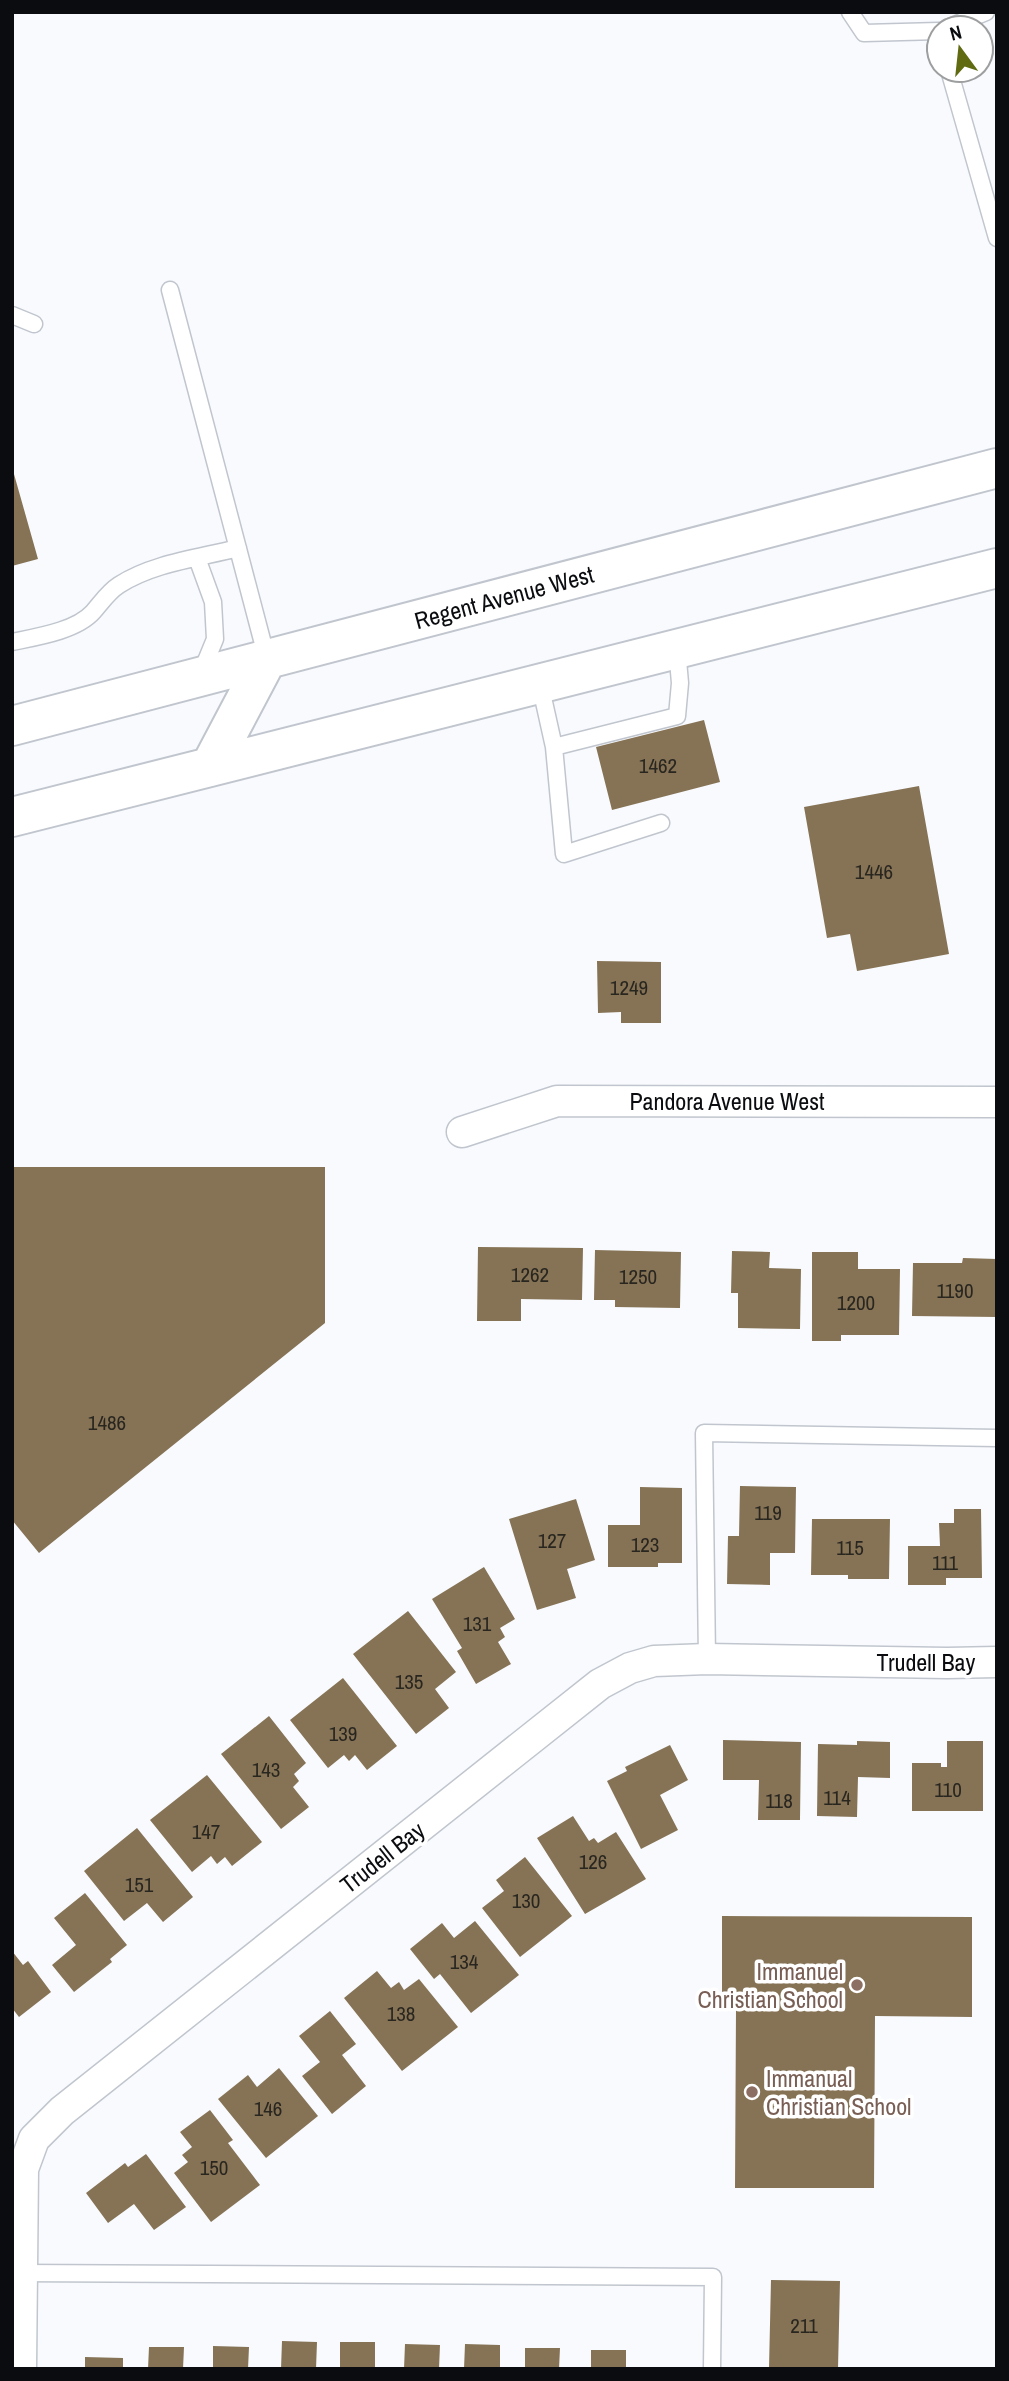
<svg xmlns="http://www.w3.org/2000/svg" width="1009" height="2381" font-family="'Archivo Narrow',sans-serif">
<rect width="100%" height="100%" fill="#f8fafe"/>
<path fill="#867355" d="M12,467l26,92 -26,7z
M704,720l16,62 -108,28 -16,-63z
M919,786l30,168 -92,17 -7,-37 -23,4 -23,-131z
M597,961l64,1v61h-40v-11l-23,1z
M12,1167h313v156l-286,230 -27,-33z
M478,1247l105,1 -1,52 -61,-1v22h-44z
M595,1250l86,2 -1,56 -65,-1v-7h-21z
M732,1251l38,1 -1,16 32,1 -1,60 -62,-1v-35h-7z
M812,1252h46v17h42l-1,66h-58v6h-29z
M963,1258l34,1v58l-85,-1 1,-53h49z
M740,1486l56,1 -1,66h-25v32l-43,-1 1,-48h11z
M640,1487l42,1v75h-24v4h-50v-42h32z
M576,1499l19,61 -28,9 9,29 -39,12 -28,-91z
M954,1509h27l1,69h-36v7h-38v-39h32l-1,-23h15z
M812,1519h78l-1,60h-41v-4h-37z
M484,1567l31,52 -15,9 5,9 -7,5 13,22 -35,20 -19,-33 5,-3 -30,-49z
M408,1611l48,61 -21,17 14,19 -33,26 -63,-80z
M343,1678l54,68 -30,24 -12,-15 -6,6 -5,-6 -16,13 -38,-48z
M269,1716l37,47 -12,11 5,7 -6,6 16,20 -28,22 -60,-75z
M723,1740l78,2 -1,78h-42l1,-40h-36z
M857,1741l33,1v36l-32,-1 -1,40 -40,-1 1,-72 39,1z
M947,1741h36v70h-71v-48h29v4h6z
M670,1745l18,35 -28,15 18,35 -37,19 -34,-68 20,-10 -2,-4z
M207,1775l55,67 -30,24 -7,-9 -8,7 -6,-8 -19,16 -42,-52z
M573,1816l16,25 5,-3 4,5 18,-11 30,47 -61,35 -48,-76z
M137,1828l56,69 -30,25 -16,-19 -23,18 -40,-50z
M525,1857l47,59 -52,41 -38,-49 22,-17 -8,-11z
M85,1893l42,52 -17,14 2,3 -38,30 -22,-27 24,-20 -22,-27z
M722,1916l250,1v100l-97,-1 -1,172h-139l1,-179h-14z
M475,1921l44,54 -48,38 -31,-39 -6,5 -24,-30 32,-26 12,15z
M12,1951l11,14 5,-4 23,31 -32,25 -7,-9z
M377,1971l14,17 8,-6 5,8 15,-11 39,48 -56,44 -58,-73z
M330,2011l26,33 -14,11 24,31 -34,28 -30,-38 18,-14 -21,-26z
M279,2068l39,48 -52,42 -48,-59 30,-24 9,12z
M210,2110l23,30 -5,3 32,42 -49,37 -37,-49 14,-11 -6,-7 10,-8 -12,-15z
M146,2154l40,53 -32,23 -20,-26 -26,19 -22,-30 39,-30 3,4z
M771,2280l69,1 -2,88h-69z
M282,2341l35,1 -1,27h-35z
M340,2342h35v27h-35z
M405,2344l35,1 -1,24h-35z
M465,2344l35,1v24h-36z
M213,2346l36,1 -1,22h-35z
M149,2347h35l-1,22h-35z
M525,2348h35l-1,21h-34z
M591,2350h35v19h-35z
M85,2357l38,1v11h-38z"/>
<g fill="none" stroke-linecap="round" stroke-linejoin="round">
<defs>
<path id="lane" d="M850,12l14,21 75,-2
M947,28l39,-16
M949,70l48,168
M170,290l97,369
M12,315l22,9
M197,558l16,44 2,37 -14,34
M12,642c24,-5 64,-11 81,-30 8,-9 15,-20 26,-27 34,-22 80,-27 119,-37
M540,684l14,63 10,107 97,-31
M554,747l123,-31 3,-33 -3,-34
M707,1659l-3,-226 293,5
M17,2273l696,4 -1,92"/>
<path id="street" d="M462,1132l95,-31 440,1
M21,2369l2,-200 11,-30 28,-28 538,-427 30,-16 24,-7 53,-2 240,4 50,-1"/>
<path id="secondary" d="M12,726l985,-258
M210,767l57,-108
M12,817l985,-249"/>
</defs>
<use href="#lane" stroke="#c1c6ce" stroke-width="19"/>
<use href="#street" stroke="#c1c6ce" stroke-width="33"/>
<use href="#secondary" stroke="#c1c6ce" stroke-width="42"/>
<use href="#lane" stroke="#fff" stroke-width="16"/>
<use href="#street" stroke="#fff" stroke-width="30"/>
<use href="#secondary" stroke="#fff" stroke-width="38"/>
</g>
<g fill="#8d6e63" stroke="#fff" stroke-width="2.5">
<circle cx="857" cy="1985" r="7"/>
<circle cx="752" cy="2092" r="7"/>
</g>
<g text-anchor="middle" dominant-baseline="central" stroke-width="7" stroke-linejoin="round" paint-order="stroke">
<g font-size="21" fill="#292620">
<text x="658" y="765">1462</text>
<text x="874" y="871">1446</text>
<text x="629" y="987">1249</text>
<text x="530" y="1274">1262</text>
<text x="638" y="1276">1250</text>
<text x="955" y="1290">1190</text>
<text x="856" y="1302">1200</text>
<text x="107" y="1422">1486</text>
<text x="768" y="1512">119</text>
<text x="552" y="1540">127</text>
<text x="645" y="1544">123</text>
<text x="850" y="1547">115</text>
<text x="945" y="1562">111</text>
<text x="477" y="1623">131</text>
<text x="409" y="1681">135</text>
<text x="343" y="1733">139</text>
<text x="266" y="1769">143</text>
<text x="948" y="1789">110</text>
<text x="837" y="1797">114</text>
<text x="779" y="1800">118</text>
<text x="206" y="1831">147</text>
<text x="593" y="1861">126</text>
<text x="139" y="1884">151</text>
<text x="526" y="1900">130</text>
<text x="464" y="1961">134</text>
<text x="401" y="2013">138</text>
<text x="268" y="2108">146</text>
<text x="214" y="2167">150</text>
<text x="804" y="2325">211</text>
</g>
<g font-size="24" fill="#0a0c0f" stroke="#fff">
<text transform="translate(504 597) rotate(-15)">Regent Avenue West</text>
<text x="727" y="1101">Pandora Avenue West</text>
<text x="926" y="1662">Trudell Bay</text>
<text transform="translate(382 1857) rotate(-38)">Trudell Bay</text>
</g>
<g font-size="24" fill="#785e54" stroke="#fff" text-anchor="end">
<text x="843" y="1971">Immanuel<tspan x="843" dy="28">Christian School</tspan></text>
<text x="766" y="2078" text-anchor="start">Immanual<tspan x="766" dy="28">Christian School</tspan></text>
</g>
</g>
<rect width="1009" height="2381" fill="none" stroke="#0a0c0f" stroke-width="28"/>
<g transform="translate(960 49) rotate(345)"><circle r="33" fill="#ffffff" stroke="#9d9e9f" stroke-width="2"/>
<path d="M0-5L12 26L0 18L-12 26Z" fill="#606b11"/>
<text y="-10" font-size="19" font-weight="bold" text-anchor="middle" fill="#0a0c0f">N</text>
</g>
</svg>
